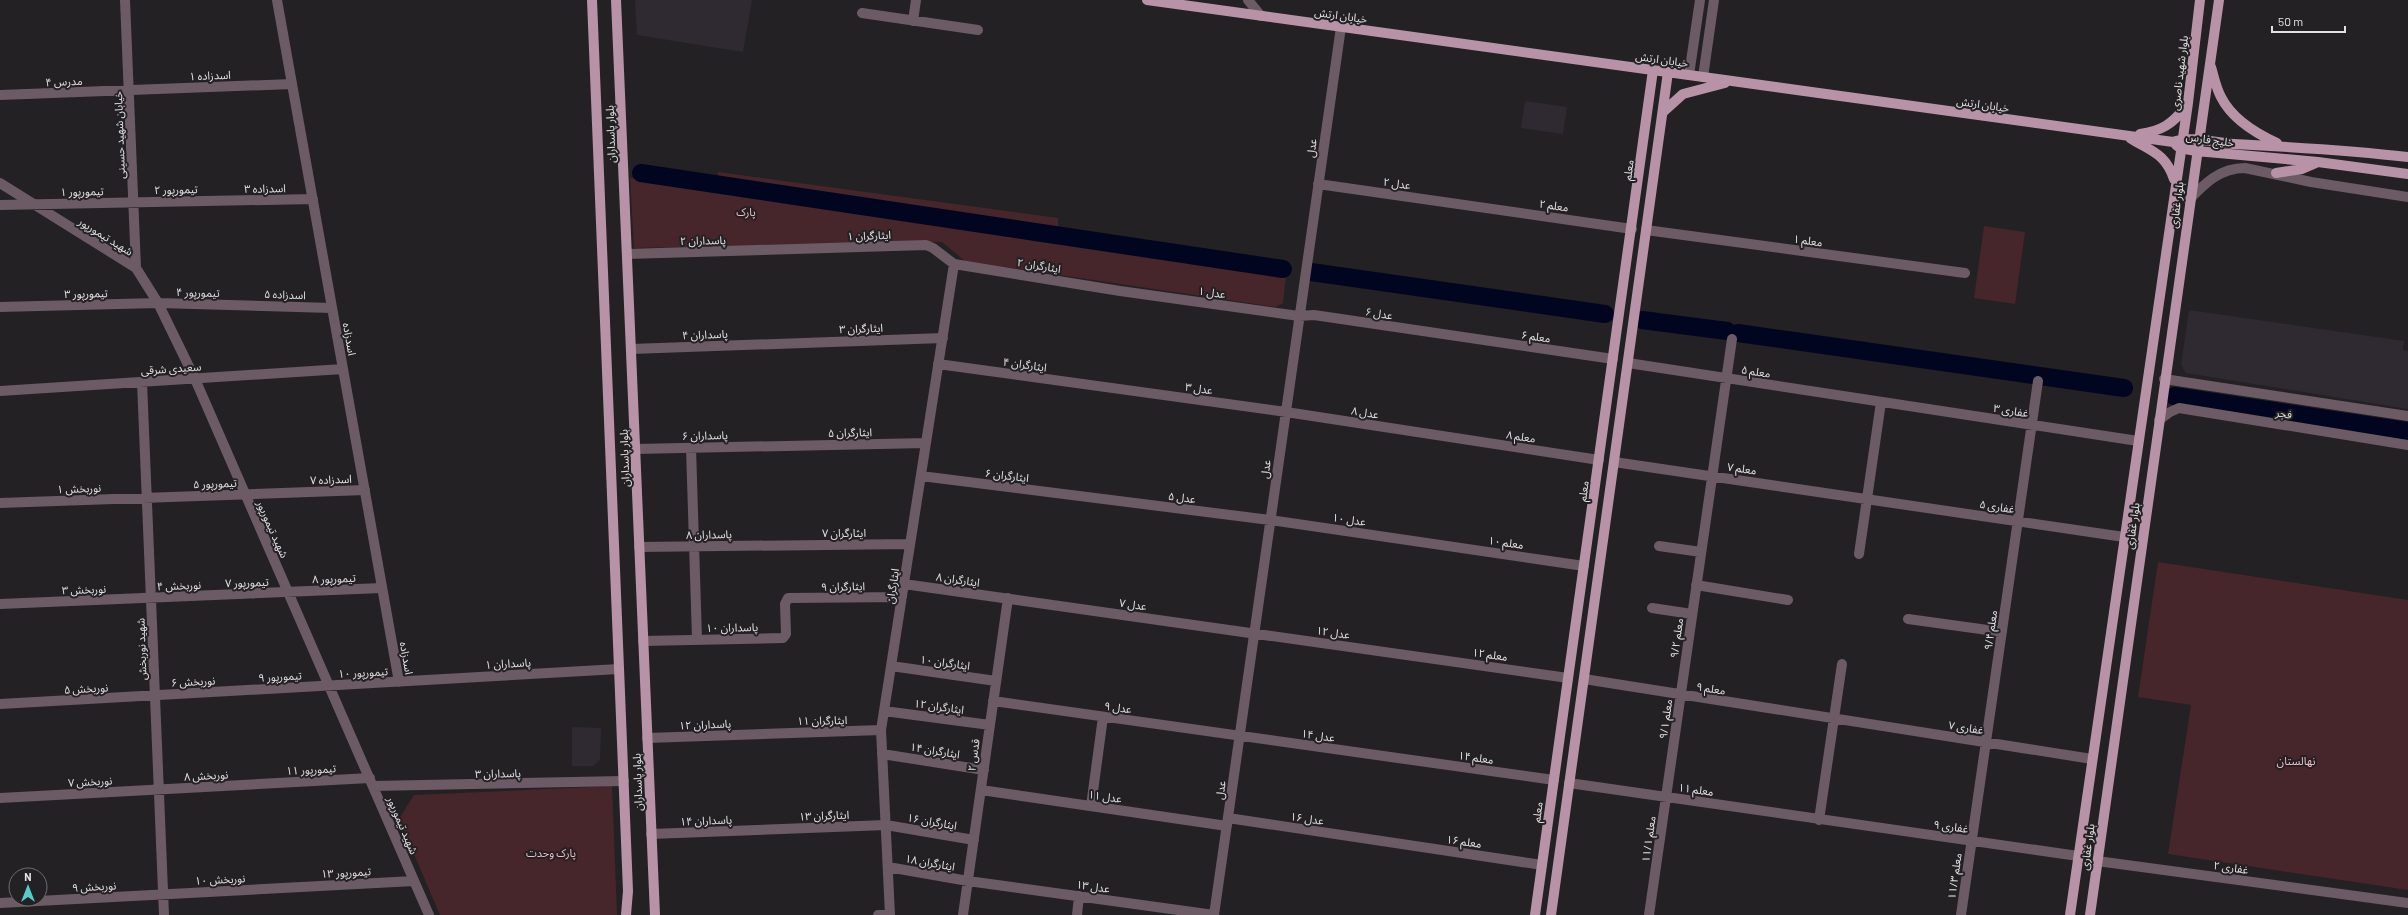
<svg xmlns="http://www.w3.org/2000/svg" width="2408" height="915" font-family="Barlow,'Noto Sans Arabic',sans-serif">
<rect width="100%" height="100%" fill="#232123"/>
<path fill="#2f2a31" d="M635,0h117l-9,52 -106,-17z
M1525,101l42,6 -4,27 -42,-6z
M2189,310l215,31 -1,9 5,1v58l-222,-36 -5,-8z
M572,727l29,1 -1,32 -7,6h-21z"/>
<path fill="#46252b" d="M718,172l340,46v11l229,38 -4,36 -7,4 -311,-46 -23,-19 -308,6 -4,-70 86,13z
M1984,226l41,6 -10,72 -41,-6z
M2158,562l250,38v290l-240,-36 23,-149 -53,-8z
M612,786l5,129h-177l-41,-96 15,-24z"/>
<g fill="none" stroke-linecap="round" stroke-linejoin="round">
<path stroke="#020520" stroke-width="18" d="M641,173l642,96
M1311,272l294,42
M1642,320l85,11
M1738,333l386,55
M2174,396l234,35"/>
<path stroke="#6c5b65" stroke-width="10" d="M125,0l11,268
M277,0l122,682
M1248,0l13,16
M862,13l116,17
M913,21l3,-21
M1689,75l11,-75
M1703,77l11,-77
M0,95l292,-11
M0,183l136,85 22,35 37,76 234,536
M1318,184l314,45
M2189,200c16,-17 31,-32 56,-32l66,14 97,15
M0,205l313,-6
M1646,230l319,43
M627,254l299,-9 7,3 21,16 166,27 179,25 15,-1 299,44
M0,307l158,-4 174,5
M631,349l312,-11
M1628,363l510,78
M938,364l348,48 313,48
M2164,379l244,37
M142,382l22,533
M0,391l343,-22
M2159,420l11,-8 9,-4 229,37
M691,448l6,191
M635,449l291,-6
M1614,462l510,75
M921,476l349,44 314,46
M0,503l365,-13
M1659,546l42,6
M639,547l271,-3
M1859,554l22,-152
M904,584l664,94
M1696,585l92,15
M0,604l382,-16
M1652,608l40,6
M1908,619l94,13
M643,641l140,-3 3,-4 -1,-30 3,-6 114,-1
M891,666l105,15
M1584,679l508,80
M993,701l561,79
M0,704l619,-35
M884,711l106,14
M647,738l234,-8
M882,754l102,16
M1569,783l509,73
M373,786l251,-5
M981,790l246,36
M0,798l370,-20
M1091,806l12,-89
M1228,818l314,47
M1819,820l23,-156
M651,834l235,-9 88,15
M2097,861l311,42
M888,867l80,14 246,34
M0,903l414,-22
M878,915h12
M890,915l-9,-185 73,-466
M963,915l45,-317
M1077,915l2,-19
M1214,915l127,-888
M1649,915l83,-576
M1961,915l77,-534"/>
<path stroke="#b893a8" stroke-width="10" d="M592,0l36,891 -2,24
M616,0l39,915
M1147,0l1026,142c18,-7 42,1 61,2 59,3 115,6 174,13
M2211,67c3,10 5,21 10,30 11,22 34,36 56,46
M1663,112l20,-18 42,-11
M2140,134c21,-3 33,-10 45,-27
M2130,138c22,14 35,15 44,41
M2176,145l4,3 16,3 122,11 90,12
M2276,173l26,-4 14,-6
M1535,915l118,-845
M1551,915l117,-843
M2070,915l118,-812 12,-103
M2090,915l129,-915"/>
</g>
<g text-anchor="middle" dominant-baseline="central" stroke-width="4" stroke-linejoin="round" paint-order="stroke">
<g font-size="11" fill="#e2e1e2" stroke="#232123">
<text transform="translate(1341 15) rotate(8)">خیابان ارتش</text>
<text transform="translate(1662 59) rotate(8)">خیابان ارتش</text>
<text transform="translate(2179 73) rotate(-83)">بلوار شهید ناصری</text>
<text transform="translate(210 75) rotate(-2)">اسدزاده ۱</text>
<text transform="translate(64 81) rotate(-2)">مدرس ۴</text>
<text transform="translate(1983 104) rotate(8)">خیابان ارتش</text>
<text transform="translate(610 134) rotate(-92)">بلوار پاسداران</text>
<text transform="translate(119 135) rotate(-92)">خیابان شهید حسینی</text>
<text transform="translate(2210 139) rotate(8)">خلیج فارس</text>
<text transform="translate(1311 148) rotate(-82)">عدل</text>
<text transform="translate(1628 170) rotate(-82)">معلم</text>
<text transform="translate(1397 183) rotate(8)">عدل ۲</text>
<text transform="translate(265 188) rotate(-1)">اسدزاده ۳</text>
<text transform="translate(176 189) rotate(-1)">تیمورپور ۲</text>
<text transform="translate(82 191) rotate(-1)">تیمورپور ۱</text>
<text transform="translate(1554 205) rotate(8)">معلم ۲</text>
<text transform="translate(2176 205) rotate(-82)">بلوار غفاری</text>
<text transform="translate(869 235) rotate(-2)">ایثارگران ۱</text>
<text transform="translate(106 236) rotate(32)">شهید تیمورپور</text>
<text transform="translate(703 240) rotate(-1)">پاسداران ۲</text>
<text transform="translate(1808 240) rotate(8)">معلم ۱</text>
<text transform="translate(1039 265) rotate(9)">ایثارگران ۲</text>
<text transform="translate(198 292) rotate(1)">تیمورپور ۴</text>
<text transform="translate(1212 292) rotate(8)">عدل ۱</text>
<text transform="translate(86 293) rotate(-1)">تیمورپور ۳</text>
<text transform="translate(285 294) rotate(2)">اسدزاده ۵</text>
<text transform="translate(1379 313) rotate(9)">عدل ۶</text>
<text transform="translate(861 328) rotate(-2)">ایثارگران ۳</text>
<text transform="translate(705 334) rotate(-2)">پاسداران ۴</text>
<text transform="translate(1536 336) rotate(8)">معلم ۶</text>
<text transform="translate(350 339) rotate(80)">اسدزاده</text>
<text transform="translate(1025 364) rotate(8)">ایثارگران ۴</text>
<text transform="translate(171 368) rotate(-4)">سعیدی شرقی</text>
<text transform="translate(1756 371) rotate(9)">معلم ۵</text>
<text transform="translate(1199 388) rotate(8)">عدل ۳</text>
<text transform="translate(2011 410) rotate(9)">غفاری ۳</text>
<text transform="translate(1365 412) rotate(9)">عدل ۸</text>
<text transform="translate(2284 413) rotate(9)">فجر</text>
<text transform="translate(850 432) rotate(-1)">ایثارگران ۵</text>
<text transform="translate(705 435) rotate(-1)">پاسداران ۶</text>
<text transform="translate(1521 436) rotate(9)">معلم ۸</text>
<text transform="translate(624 458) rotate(-92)">بلوار پاسداران</text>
<text transform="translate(1742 468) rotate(8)">معلم ۷</text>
<text transform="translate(1265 469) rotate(-82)">عدل</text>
<text transform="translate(1007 475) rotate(7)">ایثارگران ۶</text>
<text transform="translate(331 479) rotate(-2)">اسدزاده ۷</text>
<text transform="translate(215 483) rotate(-2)">تیمورپور ۵</text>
<text transform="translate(79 488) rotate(-2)">نوربخش ۱</text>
<text transform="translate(1583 491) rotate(-82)">معلم</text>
<text transform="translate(1182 497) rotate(7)">عدل ۵</text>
<text transform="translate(1997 506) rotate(9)">غفاری ۵</text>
<text transform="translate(1349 519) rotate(8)">عدل ۱۰</text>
<text transform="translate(2132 526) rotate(-82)">بلوار غفاری</text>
<text transform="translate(273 529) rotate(66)">شهید تیمورپور</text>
<text x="844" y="532">ایثارگران ۷</text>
<text transform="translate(709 534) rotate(-1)">پاسداران ۸</text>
<text transform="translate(1506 542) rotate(8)">معلم ۱۰</text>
<text transform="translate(334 578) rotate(-2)">تیمورپور ۸</text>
<text transform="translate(958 579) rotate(8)">ایثارگران ۸</text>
<text transform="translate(247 582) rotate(-2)">تیمورپور ۷</text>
<text transform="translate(179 585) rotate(-2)">نوربخش ۴</text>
<text transform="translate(843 586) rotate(-1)">ایثارگران ۹</text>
<text transform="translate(892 586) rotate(-81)">ایثارگران</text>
<text transform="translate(84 589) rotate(-2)">نوربخش ۳</text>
<text transform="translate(1133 604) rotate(8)">عدل ۷</text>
<text transform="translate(732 627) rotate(-1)">پاسداران ۱۰</text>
<text transform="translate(1990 630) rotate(-82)">معلم ۹/۴</text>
<text transform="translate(1333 632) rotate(8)">عدل ۱۲</text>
<text transform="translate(1676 638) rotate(-82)">معلم ۹/۲</text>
<text transform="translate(141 649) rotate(-92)">شهید نوربخش</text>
<text transform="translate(1490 654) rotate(8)">معلم ۱۲</text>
<text transform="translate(407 658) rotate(80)">اسدزاده</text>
<text transform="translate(945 662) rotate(8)">ایثارگران ۱۰</text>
<text transform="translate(508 663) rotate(-3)">پاسداران ۱</text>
<text transform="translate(363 672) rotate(-3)">تیمورپور ۱۰</text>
<text transform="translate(280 676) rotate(-3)">تیمورپور ۹</text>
<text transform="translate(193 681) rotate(-3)">نوربخش ۶</text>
<text transform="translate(86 688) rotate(-3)">نوربخش ۵</text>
<text transform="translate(1711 688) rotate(9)">معلم ۹</text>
<text transform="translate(939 706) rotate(8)">ایثارگران ۱۲</text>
<text transform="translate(1118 707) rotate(8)">عدل ۹</text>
<text transform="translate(1665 719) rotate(-82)">معلم ۹/۱</text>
<text transform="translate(822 720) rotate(-1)">ایثارگران ۱۱</text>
<text transform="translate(705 724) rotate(-2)">پاسداران ۱۲</text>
<text transform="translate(1966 727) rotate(9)">غفاری ۷</text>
<text transform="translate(1318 735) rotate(8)">عدل ۱۴</text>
<text transform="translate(935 750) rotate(9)">ایثارگران ۱۴</text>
<text transform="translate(973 755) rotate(-82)">قدس ۲</text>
<text transform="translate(1476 757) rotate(8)">معلم ۱۴</text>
<text transform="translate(311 769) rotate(-3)">تیمورپور ۱۱</text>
<text transform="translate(498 773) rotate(-1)">پاسداران ۳</text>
<text transform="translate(206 775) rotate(-3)">نوربخش ۸</text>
<text transform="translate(90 781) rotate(-3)">نوربخش ۷</text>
<text transform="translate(637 782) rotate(-92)">بلوار پاسداران</text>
<text transform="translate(1696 789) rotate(8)">معلم ۱۱</text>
<text transform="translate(1220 790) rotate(-82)">عدل</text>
<text transform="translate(1105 796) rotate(8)">عدل ۱۱</text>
<text transform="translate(1537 812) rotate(-82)">معلم</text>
<text transform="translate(824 815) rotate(-2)">ایثارگران ۱۳</text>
<text transform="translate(1307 818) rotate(8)">عدل ۱۶</text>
<text transform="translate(706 820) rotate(-2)">پاسداران ۱۴</text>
<text transform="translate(932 821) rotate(10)">ایثارگران ۱۶</text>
<text transform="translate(403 825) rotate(67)">شهید تیمورپور</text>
<text transform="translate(1951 826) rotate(8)">غفاری ۹</text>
<text transform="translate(1648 839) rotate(-82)">معلم ۱۱/۱</text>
<text transform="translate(1464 841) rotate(8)">معلم ۱۶‌</text>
<text transform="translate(2087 847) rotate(-82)">بلوار غفاری</text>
<text transform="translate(930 862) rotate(10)">ایثارگران ۱۸</text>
<text transform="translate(2231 867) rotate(8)">غفاری ۲</text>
<text transform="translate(346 872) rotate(-3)">تیمورپور ۱۳</text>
<text transform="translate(1954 876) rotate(-82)">معلم ۱۱/۳</text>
<text transform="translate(220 879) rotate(-3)">نوربخش ۱۰</text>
<text transform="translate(94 886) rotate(-3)">نوربخش ۹</text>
<text transform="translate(1093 886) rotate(8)">عدل ۱۳</text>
</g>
<g font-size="11" fill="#f8bac4" stroke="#232123">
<text x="746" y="211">پارک</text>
<text x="2296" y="760">نهالستان</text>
<text x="551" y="852">پارک وحدت</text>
</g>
</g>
<g transform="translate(28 887)"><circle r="19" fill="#232123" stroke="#6f6e6f"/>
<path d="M0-3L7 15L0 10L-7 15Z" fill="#54cdc8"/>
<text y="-6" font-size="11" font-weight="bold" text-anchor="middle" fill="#e2e1e2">N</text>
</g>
<path d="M2272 26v6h73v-6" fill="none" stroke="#e2e1e2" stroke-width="2"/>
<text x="2278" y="26" font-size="12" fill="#e2e1e2" stroke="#232123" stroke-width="3" paint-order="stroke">50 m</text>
</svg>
